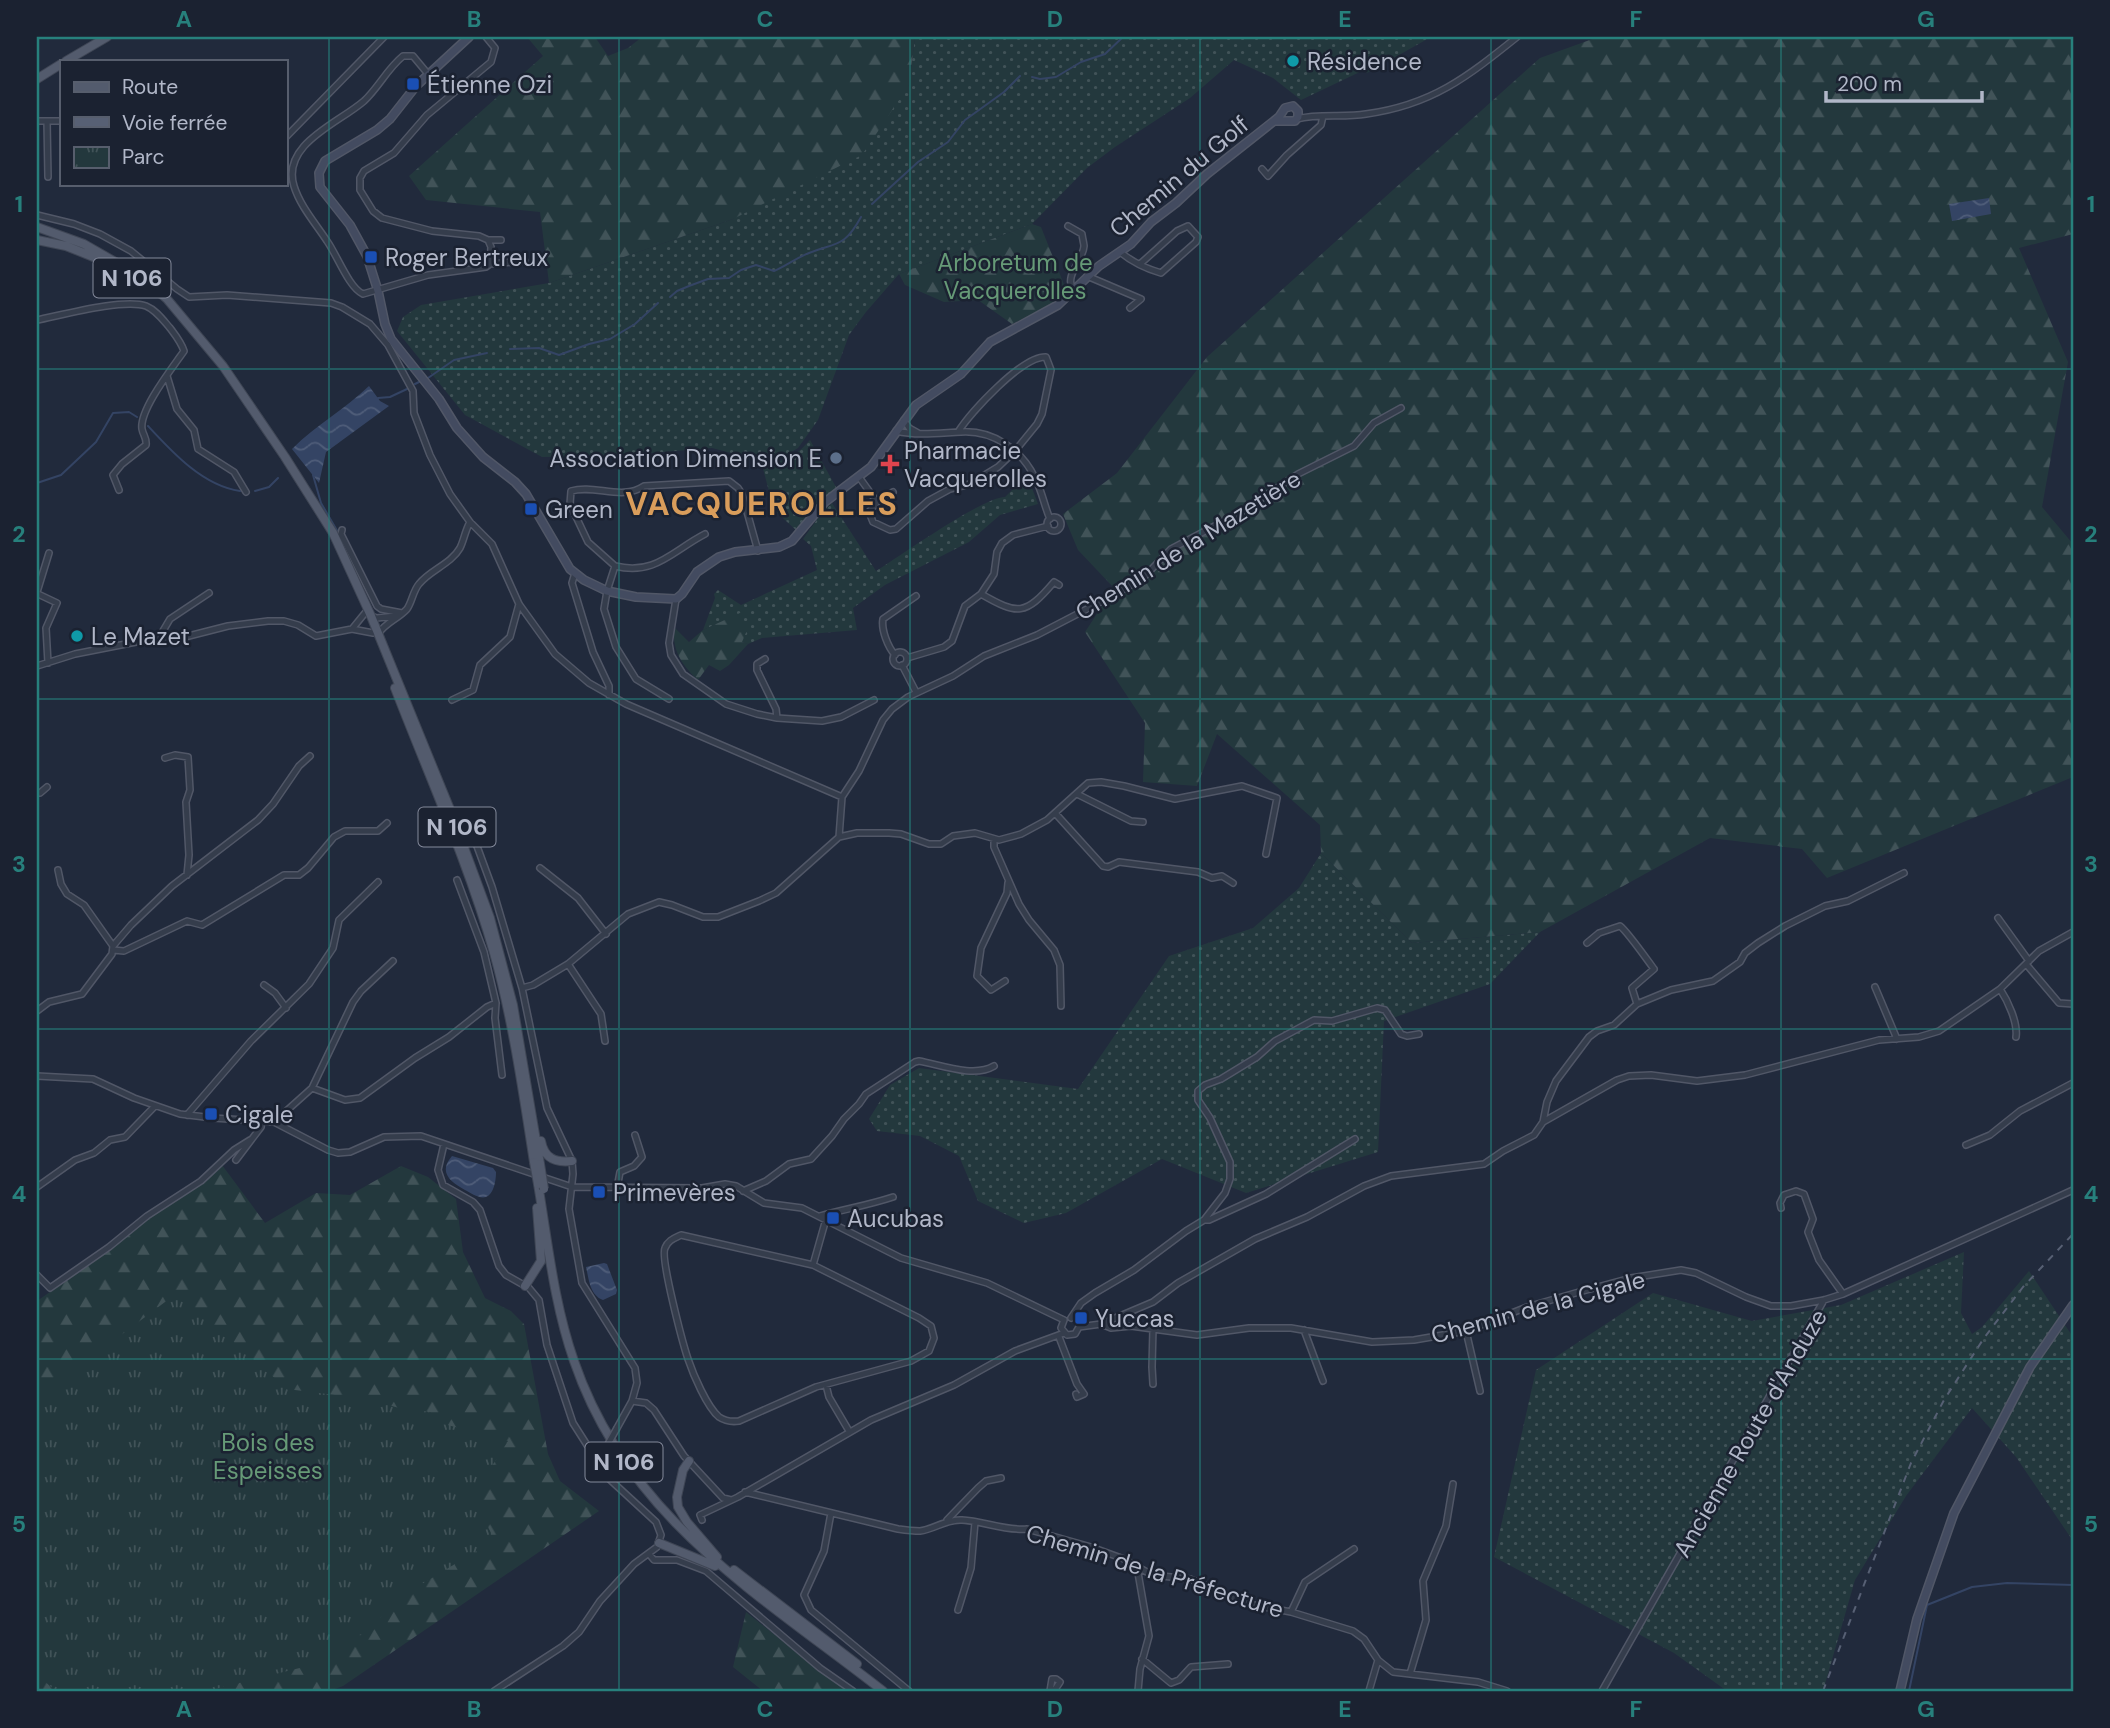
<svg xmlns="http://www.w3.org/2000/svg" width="2110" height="1728" font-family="'DM Sans',sans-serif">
<defs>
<pattern id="grass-dots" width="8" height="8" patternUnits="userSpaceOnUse" patternTransform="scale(1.75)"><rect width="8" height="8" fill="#23383d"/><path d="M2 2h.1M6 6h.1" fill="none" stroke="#415358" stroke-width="1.8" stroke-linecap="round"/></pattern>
<pattern id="forest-firs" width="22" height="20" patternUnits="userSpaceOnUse" patternTransform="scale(1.75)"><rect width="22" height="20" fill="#23383d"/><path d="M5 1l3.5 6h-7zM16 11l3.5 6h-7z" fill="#415358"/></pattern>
<pattern id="park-tufts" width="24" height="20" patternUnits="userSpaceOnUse" patternTransform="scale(1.75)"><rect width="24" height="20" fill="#23383d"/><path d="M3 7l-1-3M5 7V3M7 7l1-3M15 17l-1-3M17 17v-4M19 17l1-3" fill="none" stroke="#415358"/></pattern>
<pattern id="water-waves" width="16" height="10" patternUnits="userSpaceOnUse" patternTransform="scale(1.75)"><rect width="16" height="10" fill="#344464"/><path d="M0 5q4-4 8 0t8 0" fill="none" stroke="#4f5d79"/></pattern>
</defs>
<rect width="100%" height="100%" fill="#212a3c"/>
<path fill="url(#grass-dots)" d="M915,37h516l-64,36 -3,-3 -63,30 -28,-22 -39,-18 -44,38 -75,49 -28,21 -55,56 -133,50 -33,38 -17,23 -31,85 -20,28 -15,9 -25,3 -46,-12 -98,8 -72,1 -77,-42 -68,-84 6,-14 18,-12 128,-22 184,-64 176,-134z
M810,440l27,49 -23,19 -17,23 -23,-21 -12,-45c24,-5 31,-6 48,-25z
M1027,475l11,29 -38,11 -31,27 -84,43 -32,23 4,22 -95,8 -14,6 -6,-2 -2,-28 -37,16 12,-32 -1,-4 4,-4 23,15 76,-35 -6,-24 -8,-7 18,-25 11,-11 44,68c24,-15 107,-74 129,-74z
M1321,853l91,90 128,-11 -50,52 -106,37 -6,131 -132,41 -84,-34 -96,54 -42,10 -46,-22 -19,-45 -39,-20 -43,-5 -8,-12 21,-34 29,-17 159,21 91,-133 84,-28 46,-40z
M1964,1252l-3,61 11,21 10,-7 47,-56 44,66v204l-57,-84 -44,-49 -66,88 -51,84 -32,111h-96l-53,-38 -180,-96 42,-187 117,-77 99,28 89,-16z"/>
<path fill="url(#forest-firs)" d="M527,37h68l13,19 20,-8 14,-11h273l-6,48 -47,70 -129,64 -184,64 -9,-71 -114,-12 -17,-24 134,-120z
M1598,37h475v197l-54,14 49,114 -26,145 31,37v233l-246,101 -25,-29 -92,-11 -170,94 -128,11 -91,-90 -1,-28 -103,-91 -20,52 -54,-4 2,-59 -60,-91 29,-44 -36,-38 -15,-36 54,-41 90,-116 333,-299z
M1032,224l9,3 26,65 -12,11 -43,21 -34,-24 -34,2 -39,-17 -6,-11z
M740,613l8,15 -6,14 6,2 -19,21 -9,6 -11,-6 -11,15c-16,-15 -26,-29 -24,-53l15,15 14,-12z
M222,1165l43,58 51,-30 34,2 51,-29 27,11 28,22 7,53 22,46 26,13 13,13 24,130 12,27 39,30 -256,175 -14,5h-292v-390l72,-50 38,-31 55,-37z
M746,1612l100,79h-83l-30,-24z"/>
<path fill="url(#park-tufts)" d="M179,1294l108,95 80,10 32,9 31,4 10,11 68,18c-26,42 -41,51 -13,99l-85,51 -48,43 -38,28 -117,29h-151l-19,-16v-296l27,-1 105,-79z"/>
<path fill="url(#water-waves)" d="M1989,198l2,16 -39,7 -3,-17z
M369,386l11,15 9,5 -63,46 -7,31 -27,-34c25,-25 52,-39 77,-63z
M452,1156l41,12 3,4c0,8 -2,22 -10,25 -7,2 -15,-4 -21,-7 -15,-8 -27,-18 -13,-34z
M604,1263l3,1 10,26 -1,4 -13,6c-13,-5 -14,-20 -17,-33z"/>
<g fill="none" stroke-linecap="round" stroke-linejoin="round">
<path stroke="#344464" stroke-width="2" d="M1032,77l8,2 16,-2 25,-15 24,-8 18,-17
M872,204l46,-42 30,-20 17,-22 39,-28 16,-16
M670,297l7,-6 12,-5 19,-7 21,-1 12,-8 15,-5 18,6c12,-5 22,-13 35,-18 28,-11 35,-5 52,-36
M510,349l29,-1 20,7 30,-11 21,-5 25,-15 23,-21
M428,378l26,-18 33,-7
M415,384l4,-2
M378,398l12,-1 17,-8
M148,426c24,26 55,60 92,65
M313,475l8,28 18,31
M37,483l24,-8 35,-33 17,-29 16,-1 8,5
M255,491l14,-4 9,-9
M1909,1691l18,-86 45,-18 35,-4 66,2"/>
<defs>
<path id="street" d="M486,37l9,11 -4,14 -64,53 -33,38 -30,18 -4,7v12l13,21 9,7 50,13 47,5 9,4 3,7 -1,17
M428,74l-15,-18h-10c-16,13 -24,31 -39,45 -25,22 -83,43 -70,85 6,20 22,38 33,55 10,14 22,47 36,53l65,-19 58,-8 4,-3 35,-3
M1297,119c22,-6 47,-1 69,-5 66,-9 101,-37 151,-77
M37,121h24
M47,121l1,56
M285,138l99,-101
M1262,169l6,7 19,-21 34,-30 2,-9
M37,215l37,9 26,10 31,17 46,38 12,8 38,-2 104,8 11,4 28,17 18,21 25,46 1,22 16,42 20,39 20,28 22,22 27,60 36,50 34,29 37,21 216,93
M1068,226l14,8c0,2 2,10 2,12 -1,15 -20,29 -11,44
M488,240h13
M1120,252c11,9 27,17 41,21l35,-31 2,-5 -10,-11 -11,5 -37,33
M1087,276l54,23 -11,9
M37,320c25,-5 87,-22 109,-14 10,4 17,14 24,22 6,8 11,14 14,23 -11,16 -45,59 -42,78 1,6 5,9 4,16l-24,19 -9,11 6,15
M167,376l10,33 17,21 4,19 36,23 12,20
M904,420l5,8 9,5
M896,431c22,5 43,2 65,1 32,-2 61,18 74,46 7,13 9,27 15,41
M859,477l18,25 16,-10
M877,502l-8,10 4,10 17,8 6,-1 32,-28 22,-12 20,-5 28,-17 17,-16 22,-27 5,-10 9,-44 -5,-13c-24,-1 -75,55 -88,75
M1047 524a7 7 0 1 1 14 0a7 7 0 1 1-14 0Z
M342,530l-1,4 36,72 4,3 21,4
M615,566c40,10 57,-15 90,-32
M575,573l-3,10 21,69 16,34v9
M981,594c37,21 44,22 73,-12l5,3
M676,599l-7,44 2,12 12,19 43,30 31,10 20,4 45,3 19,-4 33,-17
M371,616l6,2 18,-2
M352,629l13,-16
M378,634c8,-12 20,-15 29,-25 5,-7 6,-18 12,-25 11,-14 32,-20 41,-36 4,-8 5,-17 10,-26
M157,641l13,-22 39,-26
M893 659a7 7 0 1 1 14 0a7 7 0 1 1-14 0Z
M895,655c-7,-8 -14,-25 -12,-36l33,-23
M907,658l37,-11 8,-6 13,-35 16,-12 13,-20 3,-22 5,-9 11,-8 35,-9
M765,659l-8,5v6l19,39 1,9
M48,663l-2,-35 11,-25 -19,-9 -1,-2 12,-39
M902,665l14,27
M37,666l38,-12 61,-12 41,-3 51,-13 40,-5h16l14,4 18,11 36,-7 21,4
M669,699l-33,-20 -20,-32 -12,-38 3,-18 8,-25 -27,-24 -18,-38 1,-13c24,-7 51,10 73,-5l85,-5 9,7 4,6 16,57
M452,700l21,-10 7,-25 30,-28 9,-33
M165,758l10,-3 13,2 2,33 -4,12 3,53 -2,20
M37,793h3l7,-6
M1077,794l54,27 12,1
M1055,813l48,53 5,1 11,-5 79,10 14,6 10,-2 11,7
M467,819l25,68 30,101 25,120 25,53 1,13 -4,35 13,74 53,85 2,15 -5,18
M839,837l18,-4h32l12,1 28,10h12l12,-8 22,-3 24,7 22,-6 26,-14 41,-37 13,-1 23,4 51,13 67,-13 35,12 -11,56
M994,840v7l25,57 10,16 25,30 6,15 1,41
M540,868l38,30 28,36
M58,870l3,14 6,10 17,11 29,41
M457,880l27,72 12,51 -1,15 7,57
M1998,918l31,43
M1587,943l12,-10 21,-7c7,5 28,35 34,43l-22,19 5,16
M113,950l11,1 63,-30 15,4 82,-50h15l9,-7 26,-31 11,-6h33l9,-8
M568,964l33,50 4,27
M2026,964l33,39 14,1
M1005,981l-14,9 -14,-14 4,-28 26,-55 1,-10
M264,985l11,8 11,15
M1875,987l22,52
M522,988l11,-3 35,-21 60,-50 31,-12 13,3 31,12h15l41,-16 17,-8 63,-56 3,-40 17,-26 24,-51 9,-11 16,-12 45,-21 31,-20 53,-21 77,-40 30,-18 27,-28 70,-37 57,-38 56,-28 20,-23 27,-15
M2000,989c8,12 18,34 16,48
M37,1011l12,-9 33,-8 30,-40 1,-8 18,-21 41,-39 86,-66 15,-16 26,-38 11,-10
M37,1076l56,3 41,19 46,16 33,4 61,4 54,28 10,3 12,-1 34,-15 37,-1 151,51 130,1 23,-4 11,2 28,17 38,5 99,50 86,25 77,37
M312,1088l41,-86 8,-11 32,-30
M187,1115l64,-74 58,-57 24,-36 6,-28 39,-38
M274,1122l38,-34 33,12 15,-2 55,-40 34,-21 38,-30 9,-4
M1543,1122l4,-20 9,-21 33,-44 8,-6 17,-6 23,-21 34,-14 42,-9 27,-19 5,-9 13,-10 27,-17 40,-20 23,-5 56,-28
M444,1144l-6,26 5,15 30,17 7,8 19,56 7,9 23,13 10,12 8,45 26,78 14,22 15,10
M1966,1145l24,-10 30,-24 53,-28
M236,1160l25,-33 1,-6
M37,1187l38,-27 19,-7 16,-13 15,-3 30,-31
M617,1188l3,-16 14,-6 8,-9 -7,-22
M743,1191l23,-10 23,-17 22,-5 21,-23 12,-17 15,-15 7,-10 49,-32 4,-1c22,4 55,17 75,5
M1781,1208l-1,-5 4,-8 12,-4 8,3 9,25 -5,13 11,28 24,34
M820,1216c25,-7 49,-11 73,-19
M1204,1220l21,-27 5,-14v-17l-20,-44 -12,-18v-9l7,-6 16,-6 36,-22 18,-16 39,-21 18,1 45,-13 8,2 16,24 6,2 12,-2
M681,1235l132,30 106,53 12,8 3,12 -5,13 -18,10 -95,26 -77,34c-7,1 -14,0 -20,-4 -12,-10 -26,-43 -31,-58 -5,-15 -28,-101 -23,-111 3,-8 10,-10 16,-13z
M813,1265l13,-46
M37,1275l13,13 59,-41 38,-31 54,-35 33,-31 16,-10
M1071,1318l10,-15 14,-10 39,-23 52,-39 18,-11h5l57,-26 89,-55
M1064,1320l-3,8 6,7 8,-1 4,-7
M1101,1324l52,-22 25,-19 77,-44 52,-22 57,-31 27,-10 93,-12 19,-13 31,-16 9,-13 74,-42 12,-4 22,-1 46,6 48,-6 134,-35 40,-3 20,-6 61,-42 39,-38 34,-19
M1079,1327l22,-3 10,4 20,-2 66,9 52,-7h42l81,14 42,-2 52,-9 61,-24 52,-15 52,-14 50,-8 15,3 50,24 25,9h20l33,-6 19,-6 230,-104
M1153,1328l-1,39 1,17
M1304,1330l19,51
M1466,1331l14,60
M1059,1337l18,47 7,10 -7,3 -1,-3
M826,1385l3,12 20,34
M617,1428l15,-27 14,2 8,7 30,46 39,42 8,2
M745,1492l153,37c7,1 15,2 22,2 15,-2 26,-12 42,-11 21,1 43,11 65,9l64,18 33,12 28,16 38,4 64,26 37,7 62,19 11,8 14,21 15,12 85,10 29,9
M831,1513l-7,38 -20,44 7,15 98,81
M702,1520l-2,-5 38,-18 133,-77 83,-35 61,-34 49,-18
M947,1520l31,-32 8,-7 15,-3
M649,1554l5,6h23l29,11 114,97 33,23
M1137,1567l12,69 -9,33 -2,22
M958,1610l13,-42 4,-46
M1291,1612l14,-30 49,-33
M1142,1659l29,24 8,-3 12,-13 37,-3
M1410,1674l16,-54 -3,-39 23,-55 7,-42
M494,1691l69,-45 16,-14 21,-31 34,-37 23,-17 4,-12 -5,-13 -50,-46 -4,-7 1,-16
M1050,1691l2,-12h4l4,3 -6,9
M1369,1691l9,-31
M1602,1691l222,-391"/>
<path id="secondary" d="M469,37l-53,49 -26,33 -13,11 -52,31 -6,12 1,14 30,38 17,31 11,35 7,33 6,15 48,60 18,29 26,29 32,25 11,12 44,75 14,11 23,11 29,6 40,2 6,-5 15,-22 22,-15 16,-5 44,-5 13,-6 33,-39 46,-35 45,-62 45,-31 29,-32 68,-37 41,-39 32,-22 20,-22 25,-19 31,-29 72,-57 6,-9 8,-2 5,5v6l-3,4h-20
M1900,1691l17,-72 37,-106 76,-146 43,-62"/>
<path id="primary" d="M66,61l41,-24
M37,79l24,-15
M37,227l47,17 54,31 29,24 56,67 62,91 48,76 38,83 78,191 41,111 23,87 27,159
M37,240l29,6 35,14
M395,688c34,88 73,174 99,265 19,68 29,139 40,209
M541,1141c3,17 14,22 31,20
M538,1184c10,59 16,120 36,177 54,158 185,233 309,330
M525,1286l16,-25 -4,-53
M689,1461l-6,9 -6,27 1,10 9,15 30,35
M659,1543l56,23
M734,1570l123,94"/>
</defs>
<use href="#street" stroke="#515767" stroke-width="8"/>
<use href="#secondary" stroke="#515767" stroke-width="10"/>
<use href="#primary" stroke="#3f4655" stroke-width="10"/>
<use href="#street" stroke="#353d4c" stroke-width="5"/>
<use href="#secondary" stroke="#434b60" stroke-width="7"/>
<use href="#primary" stroke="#535b6d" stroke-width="8"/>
<path stroke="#576074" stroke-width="2" stroke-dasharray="7 7" stroke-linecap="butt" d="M1823,1691l88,-228 33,-63 40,-62 39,-51 50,-53"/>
<defs>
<path id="street-bridge" d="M603,1453l14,-25"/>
<path id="primary-bridge" d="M534,1162l4,22
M540,1164l4,25"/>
</defs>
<use href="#street-bridge" stroke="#515767" stroke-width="8" stroke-linecap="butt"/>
<use href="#primary-bridge" stroke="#3f4655" stroke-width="10" stroke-linecap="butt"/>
<use href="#street-bridge" stroke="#353d4c" stroke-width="5"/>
<use href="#primary-bridge" stroke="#535b6d" stroke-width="8"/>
</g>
<path fill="none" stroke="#27807c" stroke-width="2" stroke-opacity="0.55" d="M329,37v1654M619,37v1654M910,37v1654M1200,37v1654M1491,37v1654M1781,37v1654M37,369h2036M37,699h2036M37,1029h2036M37,1359h2036"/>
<g fill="#0f9aa8" stroke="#1b2231" stroke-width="2.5">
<circle cx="1293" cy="61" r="7"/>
<circle cx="77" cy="636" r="7"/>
</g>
<g fill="#1a4fb4" stroke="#1b2231" stroke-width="2.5">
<rect x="406" y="77" width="14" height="14" rx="3.5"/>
<rect x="364" y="250" width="14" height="14" rx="3.5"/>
<rect x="524" y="502" width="14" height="14" rx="3.5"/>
<rect x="204" y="1107" width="14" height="14" rx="3.5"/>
<rect x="592" y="1185" width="14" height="14" rx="3.5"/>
<rect x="826" y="1211" width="14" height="14" rx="3.5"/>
<rect x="1074" y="1311" width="14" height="14" rx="3.5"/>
</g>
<circle fill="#5c6f8a" stroke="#1b2231" stroke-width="2.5" cx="836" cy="458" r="7"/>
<path fill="#e0444e" stroke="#1b2231" stroke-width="2.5" d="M886.5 453.5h7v7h7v7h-7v7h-7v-7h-7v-7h7z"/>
<g text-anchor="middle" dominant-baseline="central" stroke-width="5" stroke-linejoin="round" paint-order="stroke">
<g fill="#1b2231" stroke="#848a9b" stroke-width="2">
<rect x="93.5" y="258.5" width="77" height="39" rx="5"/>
<rect x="418.5" y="807.5" width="77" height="39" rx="5"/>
<rect x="585.5" y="1442.5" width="77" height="39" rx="5"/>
</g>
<g font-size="23" font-weight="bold" fill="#b1b7c8">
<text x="132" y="278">N 106</text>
<text x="457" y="827">N 106</text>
<text x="624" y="1462">N 106</text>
</g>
<g font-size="24" fill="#b1b7c8" stroke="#1b2231" text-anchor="start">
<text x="1307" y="61">Résidence</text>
<text x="427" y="84">Étienne Ozi</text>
<text x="385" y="257">Roger Bertreux</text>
<text x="904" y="450">Pharmacie<tspan x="904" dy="28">Vacquerolles</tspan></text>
<text x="822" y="458" text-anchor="end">Association Dimension E</text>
<text x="545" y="509">Green</text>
<text x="91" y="636">Le Mazet</text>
<text x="225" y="1114">Cigale</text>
<text x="613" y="1192">Primevères</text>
<text x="847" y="1218">Aucubas</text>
<text x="1095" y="1318">Yuccas</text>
</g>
<g font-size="24" fill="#b1b7c8" stroke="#1b2231">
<text transform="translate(1179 176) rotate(-40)">Chemin du Golf</text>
<text transform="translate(1188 545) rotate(-32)">Chemin de la Mazetière</text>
<text transform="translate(1538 1307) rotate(-15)">Chemin de la Cigale</text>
<text transform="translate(1750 1433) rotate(-60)">Ancienne Route d'Anduze</text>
<text transform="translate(1155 1571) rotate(17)">Chemin de la Préfecture</text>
</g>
<g font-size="24" fill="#669a77" stroke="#1b2231">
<text x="1015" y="262">Arboretum de<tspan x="1015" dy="28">Vacquerolles</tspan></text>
<text x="268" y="1442">Bois des<tspan x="268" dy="28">Espeisses</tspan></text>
</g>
<g font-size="32" font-weight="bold" letter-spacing="2" fill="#d99d5b" stroke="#1b2231">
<text x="762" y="504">VACQUEROLLES</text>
</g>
</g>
<rect width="2110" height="1728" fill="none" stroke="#1b2231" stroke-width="77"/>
<rect x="60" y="60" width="228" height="126" fill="#1b2231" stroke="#575e6d" stroke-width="2"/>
<rect x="74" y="82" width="35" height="10" fill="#535b6d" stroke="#575e6d" stroke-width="2"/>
<text x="122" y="94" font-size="21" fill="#b1b7c8">Route</text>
<rect x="74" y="117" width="35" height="10" fill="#576074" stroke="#575e6d" stroke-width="2"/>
<text x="122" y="130" font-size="21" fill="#b1b7c8">Voie ferrée</text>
<rect x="74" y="147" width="35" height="21" fill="url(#park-tufts)" stroke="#575e6d" stroke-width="2"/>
<text x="122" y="164" font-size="21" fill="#b1b7c8">Parc</text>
<path d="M1826 91v10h156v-10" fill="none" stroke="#b1b7c8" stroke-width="3.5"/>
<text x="1837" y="91" font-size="21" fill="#b1b7c8" stroke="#1b2231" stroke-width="5" paint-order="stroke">200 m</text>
<rect x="38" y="38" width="2034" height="1652" fill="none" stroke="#27807c" stroke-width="2.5"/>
<g font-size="23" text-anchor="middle" font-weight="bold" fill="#27807c">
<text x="184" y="27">A</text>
<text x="474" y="27">B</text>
<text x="765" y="27">C</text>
<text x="1055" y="27">D</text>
<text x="1345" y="27">E</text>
<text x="1636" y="27">F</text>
<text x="1926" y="27">G</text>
<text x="19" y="212">1</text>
<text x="2091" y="212">1</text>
<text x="19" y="542">2</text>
<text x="2091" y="542">2</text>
<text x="19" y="872">3</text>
<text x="2091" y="872">3</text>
<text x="19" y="1202">4</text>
<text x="2091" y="1202">4</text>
<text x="19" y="1532">5</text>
<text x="2091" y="1532">5</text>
<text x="184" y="1717">A</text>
<text x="474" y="1717">B</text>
<text x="765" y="1717">C</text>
<text x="1055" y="1717">D</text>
<text x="1345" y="1717">E</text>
<text x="1636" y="1717">F</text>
<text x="1926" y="1717">G</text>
</g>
</svg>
